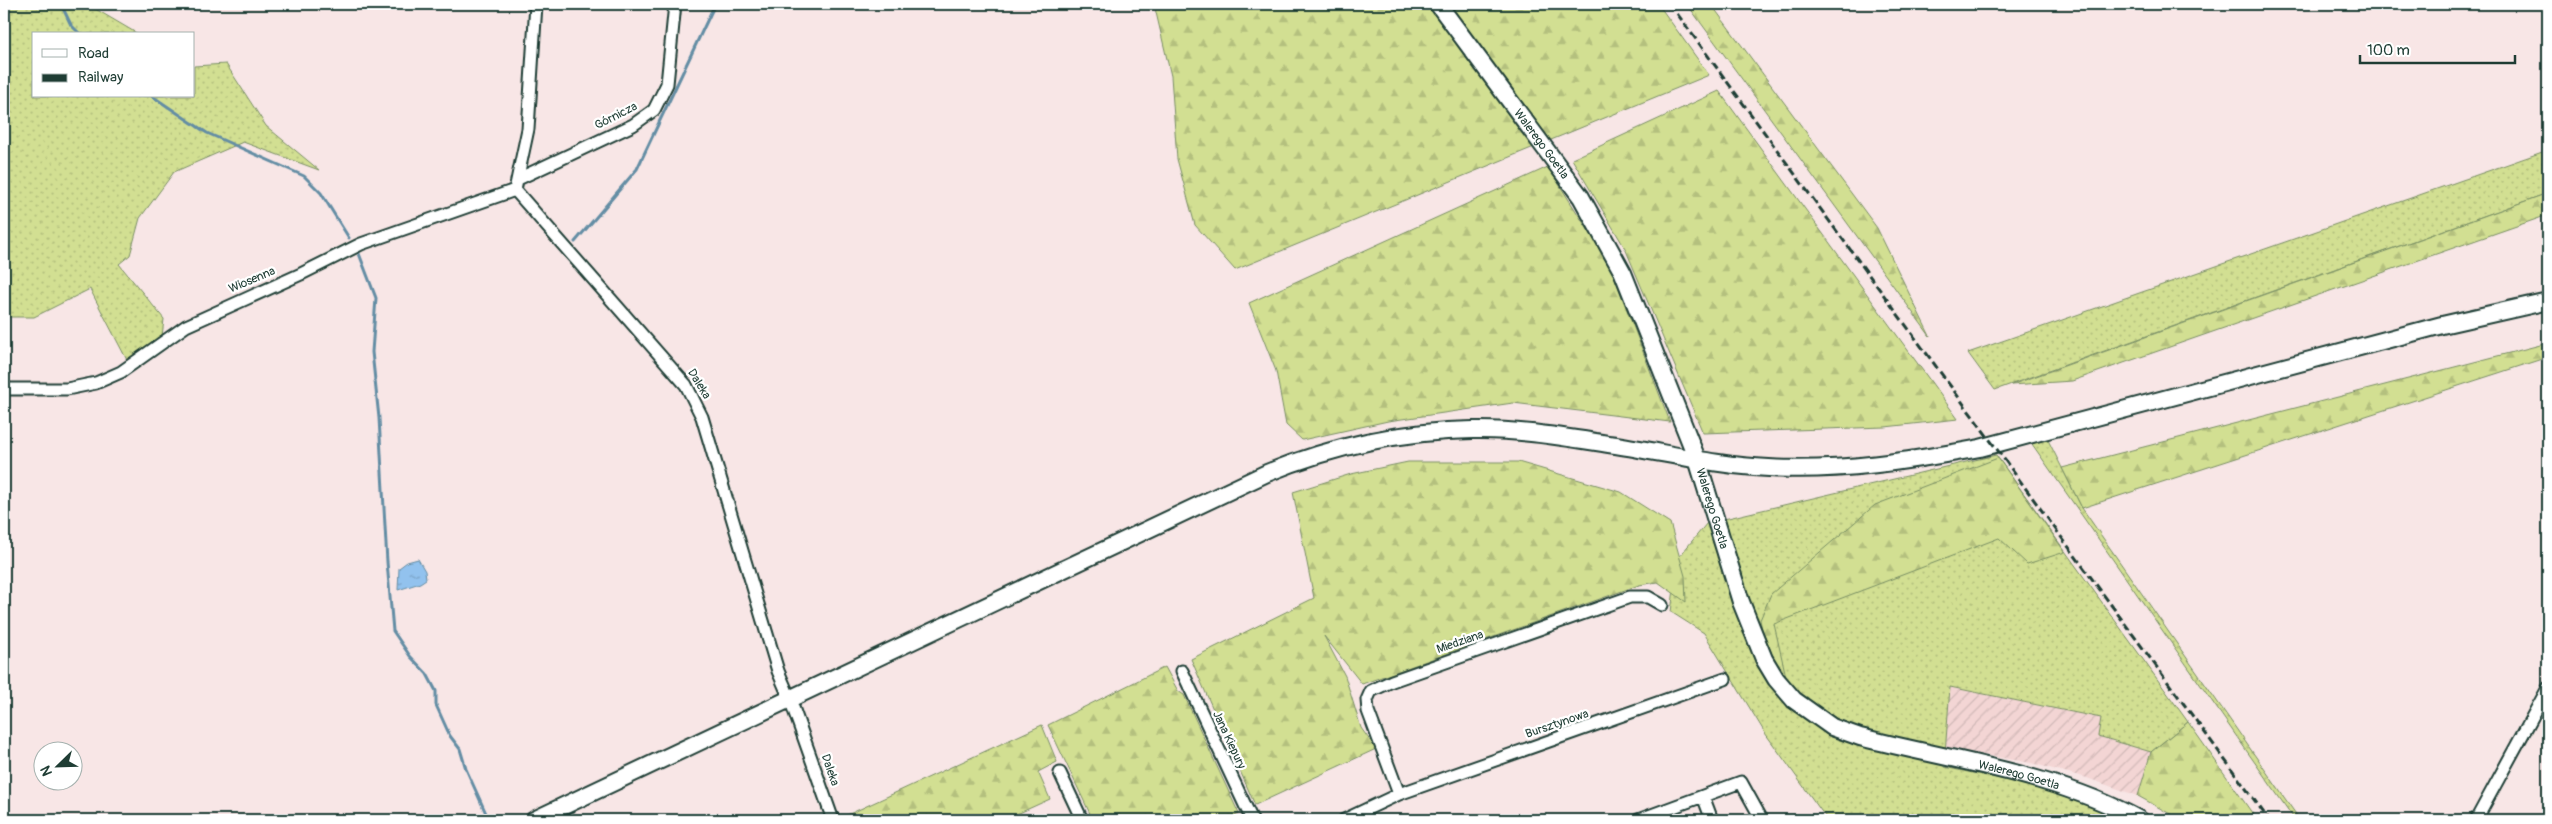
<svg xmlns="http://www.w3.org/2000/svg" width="2552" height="824" font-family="Pangolin,sans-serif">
<defs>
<pattern id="industrial-furrows" width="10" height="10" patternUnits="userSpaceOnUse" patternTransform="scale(1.25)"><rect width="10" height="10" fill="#f3d5d4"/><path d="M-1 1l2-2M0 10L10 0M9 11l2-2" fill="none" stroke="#d0b8b7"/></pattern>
<pattern id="grass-dots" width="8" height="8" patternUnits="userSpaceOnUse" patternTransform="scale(1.25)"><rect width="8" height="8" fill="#d2df92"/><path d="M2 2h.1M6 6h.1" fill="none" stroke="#b4c07e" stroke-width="1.8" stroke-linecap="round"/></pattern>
<pattern id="forest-firs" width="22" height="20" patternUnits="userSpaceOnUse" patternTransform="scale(1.25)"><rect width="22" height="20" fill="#d2df92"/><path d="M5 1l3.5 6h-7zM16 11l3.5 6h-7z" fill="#b4c07e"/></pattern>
<pattern id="water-ripples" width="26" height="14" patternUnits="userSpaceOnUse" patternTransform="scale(1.25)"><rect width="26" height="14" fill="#92c2ee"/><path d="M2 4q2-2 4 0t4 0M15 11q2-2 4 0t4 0" fill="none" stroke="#779fc2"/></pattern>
</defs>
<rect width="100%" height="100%" fill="#f8e6e6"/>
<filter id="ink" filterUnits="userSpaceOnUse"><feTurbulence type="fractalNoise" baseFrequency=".02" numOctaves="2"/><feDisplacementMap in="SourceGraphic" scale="10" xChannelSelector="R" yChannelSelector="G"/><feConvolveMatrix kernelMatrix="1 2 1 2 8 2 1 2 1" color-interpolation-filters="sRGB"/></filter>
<g filter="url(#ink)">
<path fill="url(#industrial-furrows)" d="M1950,687l151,31 -3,18 53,16 -13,44 -51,-18 -56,-15 -86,-15z"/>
<path fill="url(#grass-dots)" stroke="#788e63" d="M13,4h74l51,30h-104v62h160v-30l32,-2 40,62 53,44 -76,-28 -69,30 -34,46 -10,37 -11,9 45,55 -2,18 -33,27 -39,-75 -56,28h-27l-3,-10v-292z
M2548,150v43l-553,197 -27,-37z
M2047,438l35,70 218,312h-5l-263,-376z
M1996,455l192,267 -37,30 -53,-16 3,-18 -151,-31 -6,80 125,26 51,27h-290l-6,-5 -59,-82 -61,-100 -33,-21 7,-54 29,-35z"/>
<path fill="url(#forest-firs)" stroke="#788e63" d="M1154,4h504l51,71 -474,195 -40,-45 -18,-66 -6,-83z
M1687,4h24l166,224 53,108z
M1719,91l239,328 -73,8 -182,6 -78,-185 -53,-89z
M1548,167l61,96 61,159 -157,-19 -125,18 -86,19 -16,-15 -10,-54 -27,-68z
M2548,193v22l-476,166 -61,4z
M2548,343v14l-466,151 -20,-40z
M1998,458l67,94 -38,12 -28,-26 -225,86 13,57 -13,-22 -12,-30 -2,-9 11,-26 104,-89z
M1408,462h110l103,30 49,31 15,53 1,26 -28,-20 -19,3 -277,99 -38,-48 21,40 16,52 15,21 -121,56 -64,-146 123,-61 -21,-106 58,-18z
M1165,667l13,24 6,4 55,119 -13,6h-133l-45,-95z
M2188,722l69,98h-76l-43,-24 13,-44z
M1042,725l15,37 -19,10 12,27 -46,21h-157l-2,-4z"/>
<path fill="url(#water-ripples)" stroke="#648da4" d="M418,559l7,12 1,8 -6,4 -22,7 1,-22 8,-6z"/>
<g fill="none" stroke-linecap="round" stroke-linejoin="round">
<path stroke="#648da4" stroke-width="3" d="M61,4l10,21 9,9
M152,96l55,37 97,43 17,17 28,45
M575,242l62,-73 78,-165
M358,251l18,47 -4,54 7,66 8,144 6,69 17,25 17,18 9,17v14l14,31 10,13 6,20 23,51"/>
<defs>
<path id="street" d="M536,4l-8,125 -13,61 171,195 16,32 76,254 12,28 43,121
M518,179l115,-54 21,-15 13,-26 8,-80
M4,389h63l29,-6 25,-11 65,-46 115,-52 60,-30 154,-54
M1182,671l70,149
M1060,773l22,47
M1399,794l-31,-83 -1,-11 4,-9 21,-10 238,-84h18l14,8
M1703,796l38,-14 21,38
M1344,820l55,-26 326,-115
M1638,820l65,-24 9,24
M2476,820l72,-132"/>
<g id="secondary">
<path id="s1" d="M1438,4l143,193 42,76 74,186 44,143 23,57 12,20 18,21 38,27 28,10c94,24 193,36 280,83"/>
<path d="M534,820l733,-347c66,-27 134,-42 206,-43 47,-1 96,8 143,15 51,8 102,21 153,23 72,4 140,-7 211,-20l462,-123 106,-24"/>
</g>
</defs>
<use href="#street" stroke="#1f3d34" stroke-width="15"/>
<use href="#secondary" stroke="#1f3d34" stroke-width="20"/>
<use href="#street" stroke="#fff" stroke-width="11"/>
<use href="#secondary" stroke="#fff" stroke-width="16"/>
<path stroke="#1f3d34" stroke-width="3" stroke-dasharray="8 4" stroke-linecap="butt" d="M1670,4l599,816"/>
</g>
</g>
<g text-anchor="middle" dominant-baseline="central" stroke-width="4.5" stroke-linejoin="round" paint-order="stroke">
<g font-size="12" fill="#1f3d34" stroke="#fff">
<text transform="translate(616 116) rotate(-27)">Górnicza</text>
<text stroke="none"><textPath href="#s1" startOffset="174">Walerego Goetla</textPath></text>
<text transform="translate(252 280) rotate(-23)">Wiosenna</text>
<text transform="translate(699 384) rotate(58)">Daleka</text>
<text stroke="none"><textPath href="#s1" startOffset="579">Walerego Goetla</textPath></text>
<text transform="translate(1460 642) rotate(-19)">Miedziana</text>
<text transform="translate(1557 724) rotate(-19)">Bursztynowa</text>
<text transform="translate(1229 740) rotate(65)">Jana Kiepury</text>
<text transform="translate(830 770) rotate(71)">Daleka</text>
<text stroke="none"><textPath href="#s1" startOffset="1029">Walerego Goetla</textPath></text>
</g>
</g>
<rect width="2552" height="824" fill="none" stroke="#fff" stroke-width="20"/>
<rect x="10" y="10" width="2532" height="804" fill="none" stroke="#1f3d34" stroke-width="2" filter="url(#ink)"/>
<rect x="32" y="32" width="162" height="65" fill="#ffffff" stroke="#a5b1ae"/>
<rect x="42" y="49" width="25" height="8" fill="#ffffff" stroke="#a5b1ae"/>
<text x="78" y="58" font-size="15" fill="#1f3d34">Road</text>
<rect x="42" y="74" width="25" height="8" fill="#1f3d34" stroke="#a5b1ae"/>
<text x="78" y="82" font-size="15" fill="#1f3d34">Railway</text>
<g transform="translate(58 766) rotate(247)"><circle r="24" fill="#ffffff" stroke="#a5b1ae"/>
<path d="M0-4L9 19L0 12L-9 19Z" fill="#1f3d34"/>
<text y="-8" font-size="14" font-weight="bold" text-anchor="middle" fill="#1f3d34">N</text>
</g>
<path d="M2360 55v8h155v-8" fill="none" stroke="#1f3d34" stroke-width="2.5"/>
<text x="2367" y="55" font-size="15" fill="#1f3d34" stroke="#ffffff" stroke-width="4" paint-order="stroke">100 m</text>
</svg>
